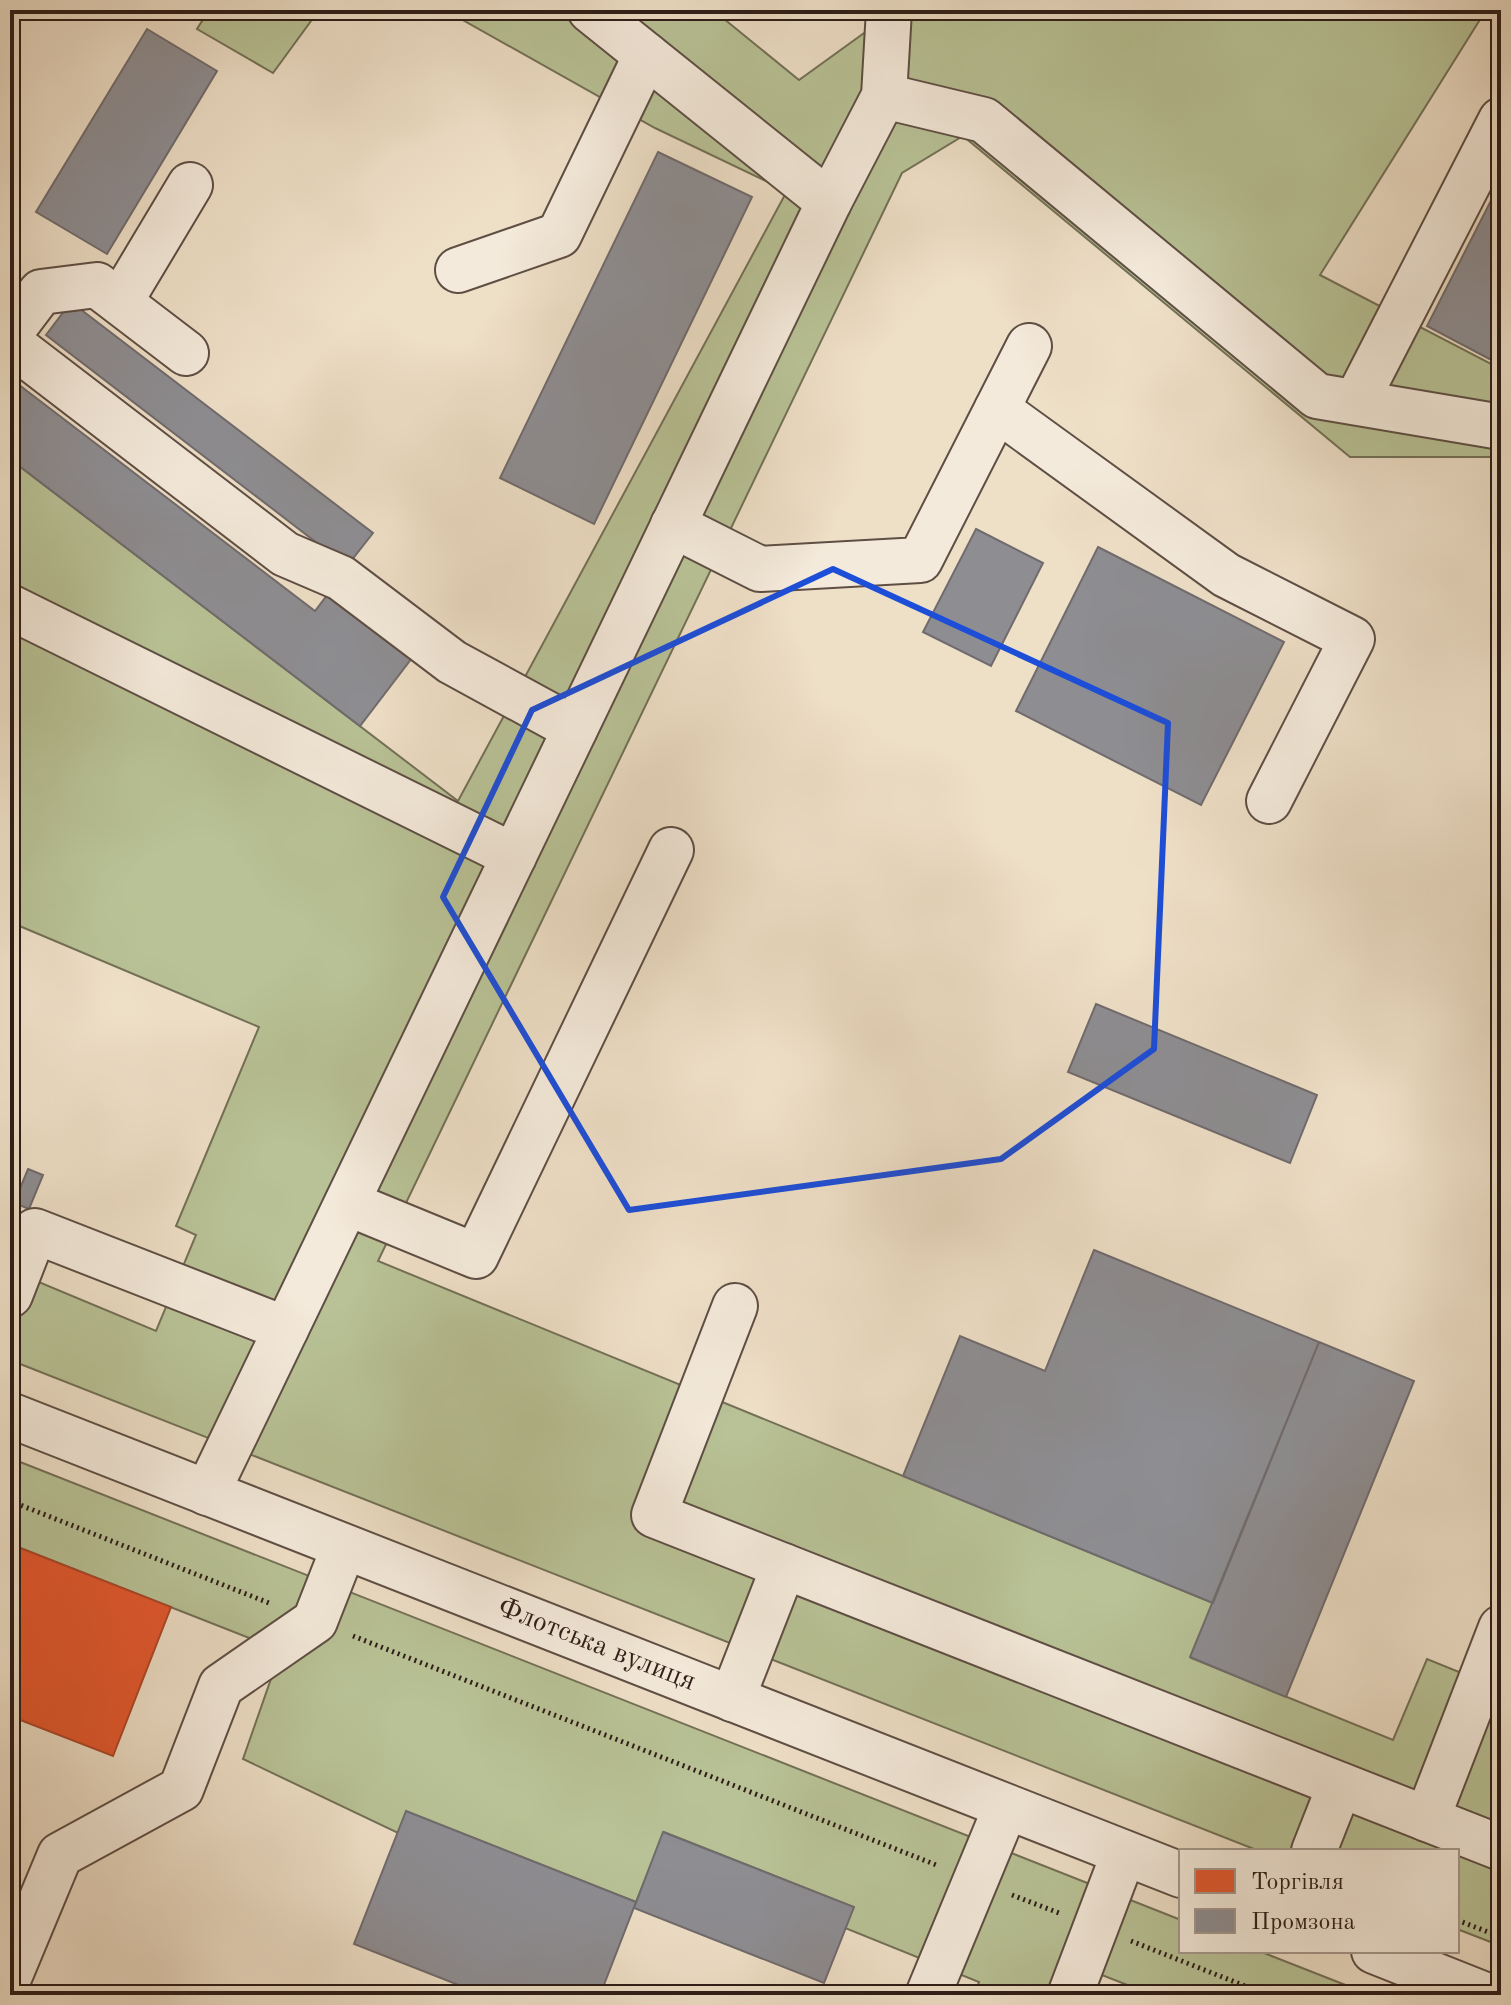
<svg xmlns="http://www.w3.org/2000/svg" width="1511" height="2005" font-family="'Old Standard TT',serif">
<rect width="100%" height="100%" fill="#eedfc7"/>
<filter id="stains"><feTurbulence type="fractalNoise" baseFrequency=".0025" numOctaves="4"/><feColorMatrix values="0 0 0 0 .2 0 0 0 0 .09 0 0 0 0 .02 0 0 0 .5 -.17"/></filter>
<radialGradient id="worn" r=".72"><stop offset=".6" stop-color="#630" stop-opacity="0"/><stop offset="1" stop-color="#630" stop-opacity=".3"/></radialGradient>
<path fill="#b8c296" stroke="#737057" stroke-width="2" d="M209,10h110l-46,63 -76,-44z
M445,10h268l86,70 97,-70h590l-166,265 181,94v88h-151l-387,-321 -61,37 -524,1088 835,342 -22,55 202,82 34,-81 74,30v257l-44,-17v-78h-198l-1249,-491v-90l146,61 40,-96 -20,-9 83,-199 -249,-105v-463l448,342 329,-610 -132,-63z
M10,1458l1171,462v31h78l112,44h-218l-51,-20 -8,20h-120l5,-13 -134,-54 8,-21 -189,-75 -28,70 -229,-90 -9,21 -155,-74 30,-86 -16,-32 -247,-97z"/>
<path fill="#e4572e" stroke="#ad4627" stroke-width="2" d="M10,1544l161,63 -58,149 -103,-40z"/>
<path fill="#8d8d92" stroke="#706b6d" stroke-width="2" d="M147,29l70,42 -110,183 -71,-42z
M658,152l94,45 -158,327 -94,-46z
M1501,181v178l-2,5 -72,-38z
M71,302l302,231 -26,33 -301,-231z
M10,378l305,233 13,-17 84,64 -52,68 -350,-267z
M976,529l67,34 -52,103 -68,-34z
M1098,547l186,95 -83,163 -185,-94z
M1096,1004l221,91 -27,68 -222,-91z
M28,1169l15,6 -14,34 -15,-6z
M1094,1250l225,92 -106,261 -310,-127 57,-140 85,35z
M1319,1342l95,39 -128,316 -96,-40z
M406,1811l230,91 -36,93h-116l-130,-51z
M663,1832l191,75 -30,76 -190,-75z"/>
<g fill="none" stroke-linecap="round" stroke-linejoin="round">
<defs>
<g id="minor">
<path d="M590,10l239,192"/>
<path d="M884,96l100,24 333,276 184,31"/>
<path d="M458,270l101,-35 87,-180"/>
<path d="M120,302l70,-117"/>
<path d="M10,333l31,-41 56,-7 89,68"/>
<path d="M10,343l275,211 56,24 111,84 123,67"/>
<path d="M1356,402l145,-282"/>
<path d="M997,409l229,166 126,64 -83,162"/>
<path d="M673,525l87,44 160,-9 109,-214"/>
<path d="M10,607l504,249"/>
<path d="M347,1203l129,53 195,-406"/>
<path d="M10,1295l25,-64 251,98"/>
<path d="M735,1306l-81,209 847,333"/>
<path id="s1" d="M10,1415l1171,460"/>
<path d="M207,1493l622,-1291 55,-106 5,-86"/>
<path d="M732,1699l52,-133"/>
<path d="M1427,1819l74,-191"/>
<path d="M1314,1851l26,-66"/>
<path d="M1374,1951l111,44"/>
<path d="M10,1975l50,-120 121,-66 40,-103 94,-65 29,-74"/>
<path d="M928,1995l78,-188"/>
<path d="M1070,1995l54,-142"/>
</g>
</defs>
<use href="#minor" stroke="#5e4e44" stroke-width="48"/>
<path stroke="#2e1d18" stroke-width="5" stroke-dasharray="2 4" stroke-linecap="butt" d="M10,1501l259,102
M353,1636l586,230
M1012,1895l47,18
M1457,1920l44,17
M1131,1941l137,54"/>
<use href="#minor" stroke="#f4eadb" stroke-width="44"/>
</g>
<path fill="none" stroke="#1d4ed8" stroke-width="6" stroke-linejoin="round" d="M833,569l335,154 -14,326 -153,110 -372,51 -186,-313 89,-187z"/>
<g text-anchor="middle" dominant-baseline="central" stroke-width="8" stroke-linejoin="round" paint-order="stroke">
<g font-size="28" fill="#2e1d18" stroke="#f4eadb">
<text stroke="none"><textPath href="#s1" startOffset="630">Флотська вулиця</textPath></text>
</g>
</g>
<rect width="1511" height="2005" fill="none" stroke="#eedfc7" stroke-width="40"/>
<rect x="12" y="12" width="1487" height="1981" fill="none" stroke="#2e1d18" stroke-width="4"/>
<rect x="20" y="20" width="1471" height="1965" fill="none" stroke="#2e1d18" stroke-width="2"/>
<rect x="1179" y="1849" width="280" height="104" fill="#f4eadb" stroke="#a5988d" stroke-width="2"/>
<rect x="1195" y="1869" width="40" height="24" fill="#e4572e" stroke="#a5988d" stroke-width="2"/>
<text x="1251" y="1889" font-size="24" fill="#2e1d18">Торгівля</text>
<rect x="1195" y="1909" width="40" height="24" fill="#8d8d92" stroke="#a5988d" stroke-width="2"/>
<text x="1251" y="1929" font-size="24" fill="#2e1d18">Промзона</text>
<rect width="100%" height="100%" filter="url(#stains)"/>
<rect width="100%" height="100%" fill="url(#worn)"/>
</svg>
